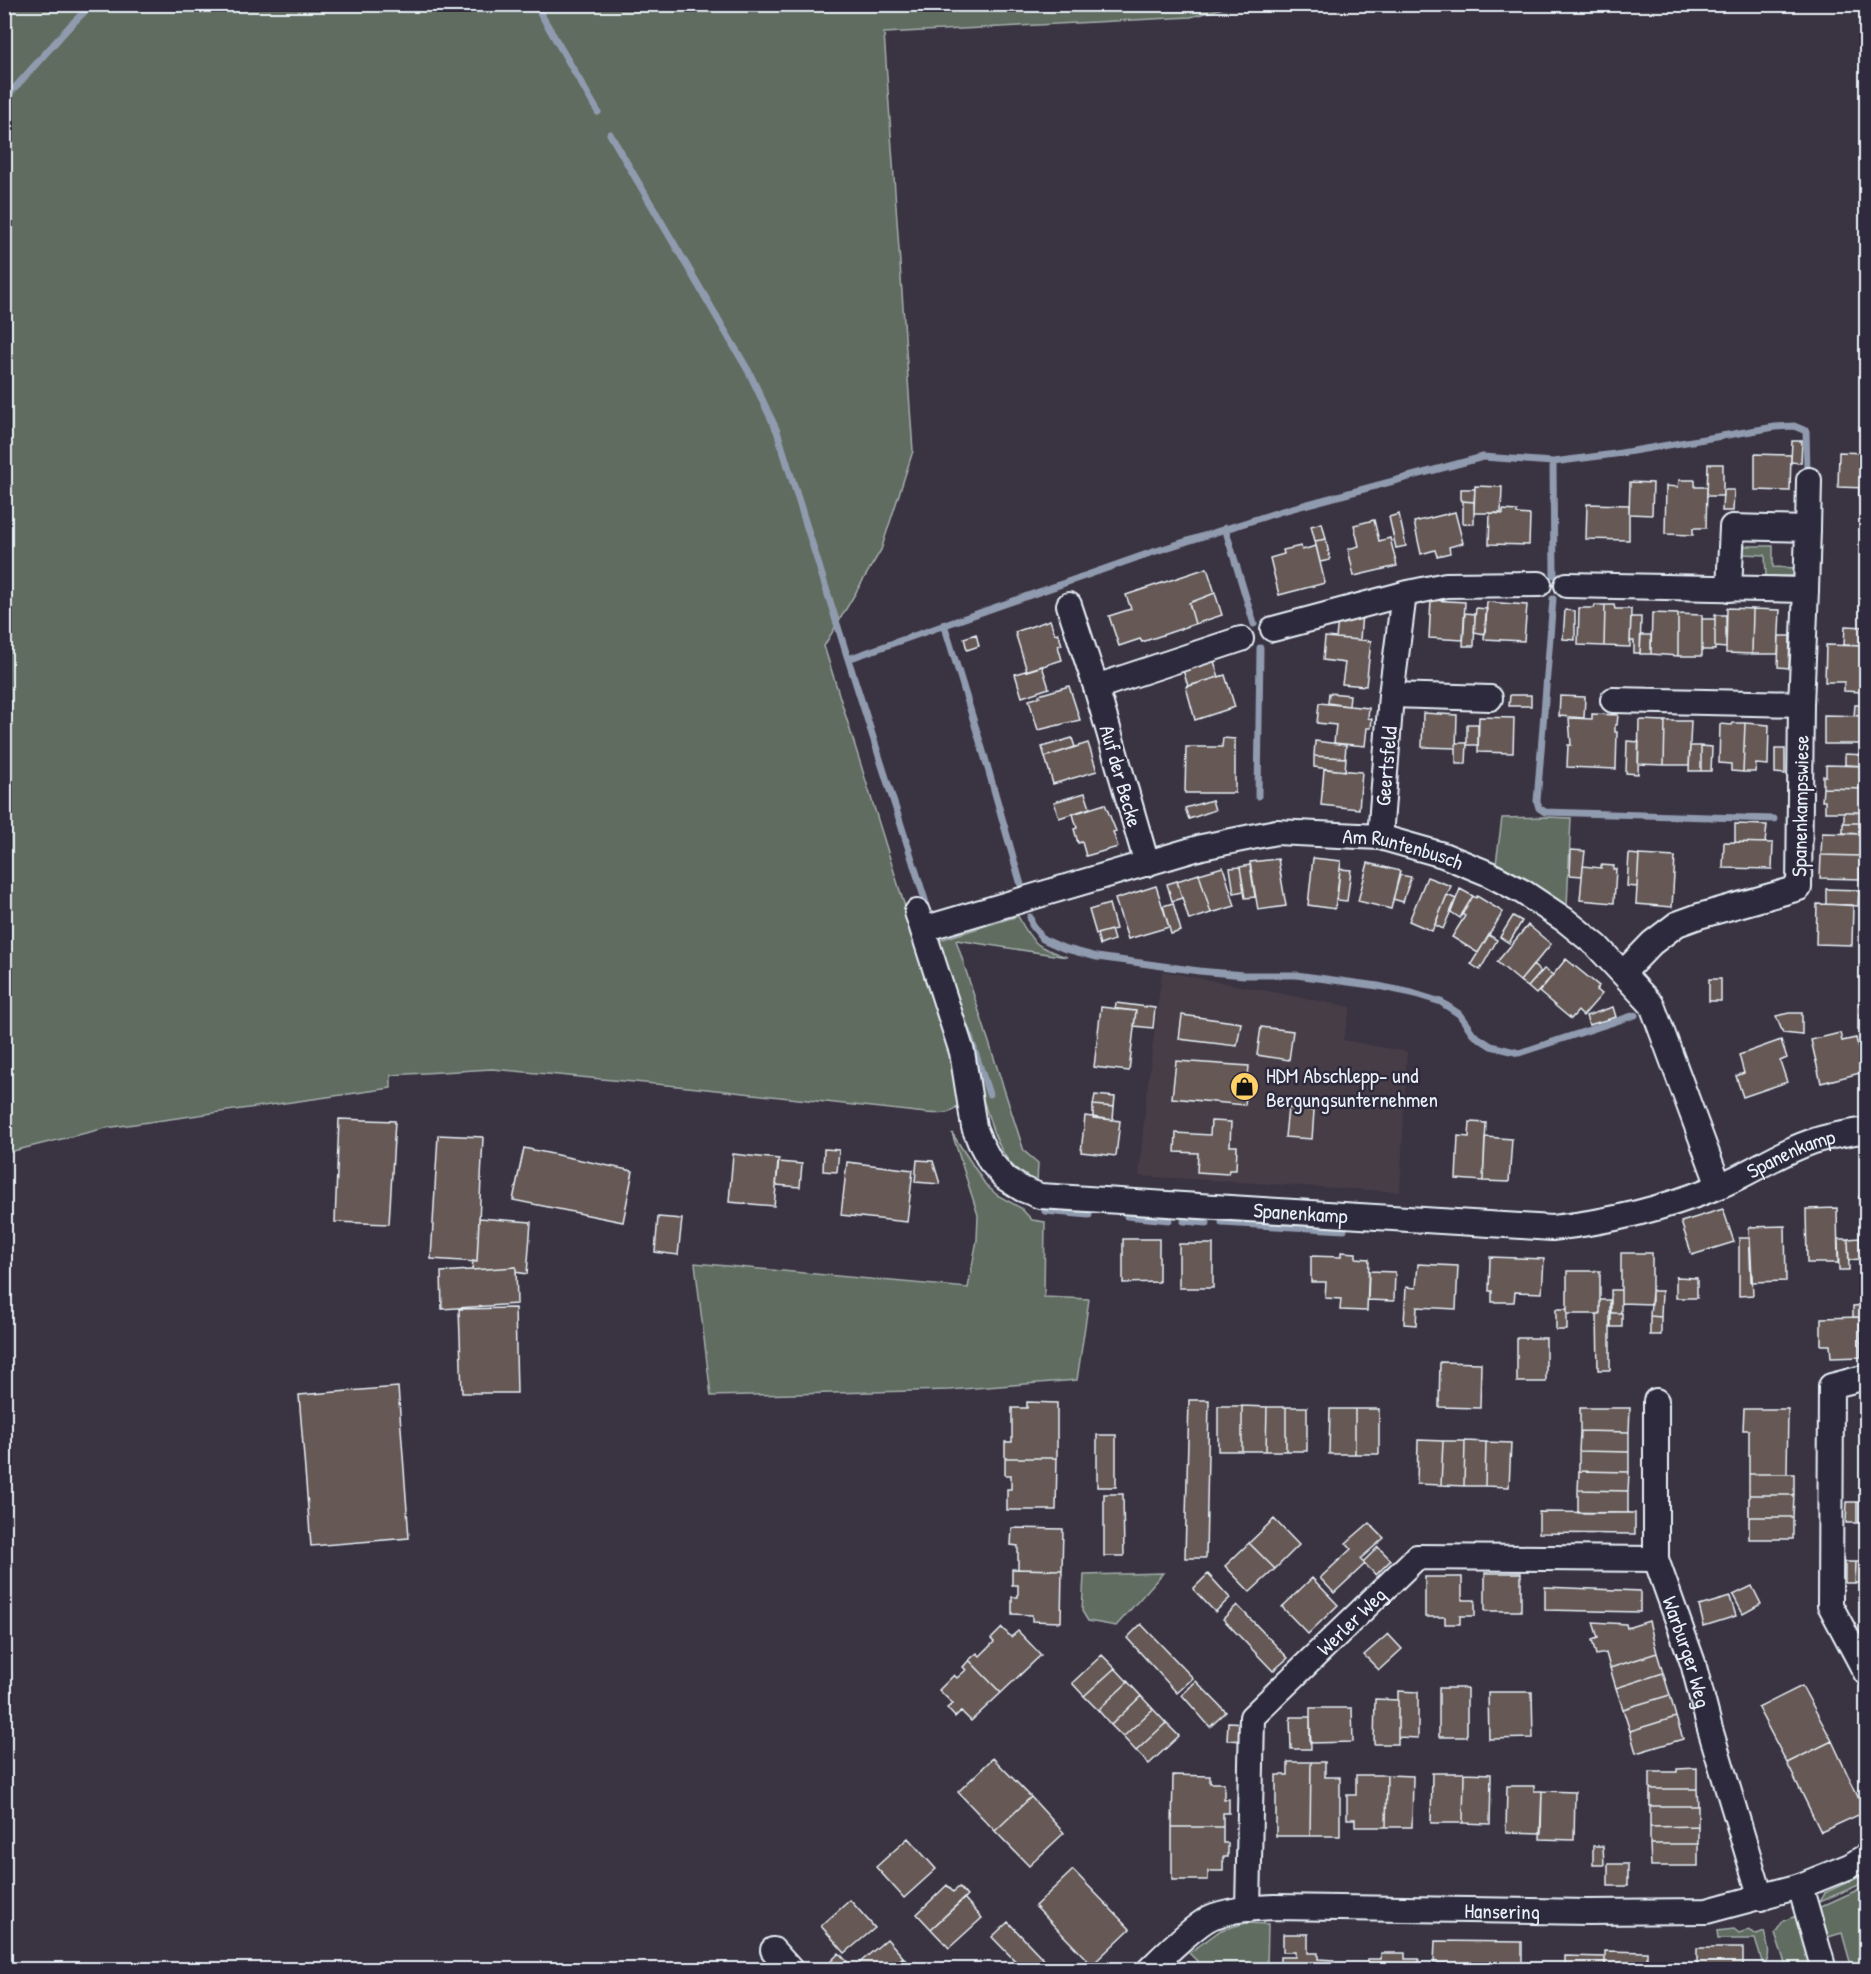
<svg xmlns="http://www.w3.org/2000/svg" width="1871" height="1974" font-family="'Patrick Hand',sans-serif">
<rect width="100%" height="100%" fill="#3a3342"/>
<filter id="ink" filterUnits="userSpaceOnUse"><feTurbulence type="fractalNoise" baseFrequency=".0167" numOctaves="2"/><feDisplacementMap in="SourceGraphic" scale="12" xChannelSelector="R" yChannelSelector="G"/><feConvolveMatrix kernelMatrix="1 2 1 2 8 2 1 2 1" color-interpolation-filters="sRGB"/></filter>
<g filter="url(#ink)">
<path fill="#473e47" d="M1162,971l189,36 -8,33 64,12 -7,140 -261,-16 7,-77z"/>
<path fill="#606c60" stroke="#a4aeac" stroke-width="1.5" d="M4,5h1230l-43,12 -307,16 29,418 -32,99 -57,96 86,277 43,128 9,49c-10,16 -19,14 -36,13l-238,-26 -196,-18 -101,6v13l-285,40 -101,25z
M1741,546h32v21l25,1v8h-32l-1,-21 -24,-1z
M1547,817l24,1 -4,89 -71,-43 6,-46z
M1018,916c14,28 19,31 49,41l-111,-17 68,211 14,12 -1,20c-27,-15 -33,-25 -44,-52l-60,-189z
M952,1133l33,51 12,11 24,13 11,12 13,2 -1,75 45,2 -12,81 -127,10 -239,6 -16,-133 273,25 9,-48 1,-25z
M1163,1573l-47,53 -28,-5 -6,-10 2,-36z
M1866,1874v8l-47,20 5,-9z
M1866,1886v83h-14l-10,-36 -17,5 -9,-29z
M1796,1916l15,53h-24l-12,-36 8,-12z
M1246,1923l22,1 -1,45h-62l-16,-16 32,-23z
M1734,1929l5,4 9,-3 9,5 7,-3c3,12 9,24 -1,33l-8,-26h-37l-1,-8z"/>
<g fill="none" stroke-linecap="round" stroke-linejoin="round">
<path stroke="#909baf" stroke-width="7" d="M535,4l63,108
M4,100l65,-73 23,-23
M610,134l139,238 28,59 71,228 302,-106 132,-42 201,-54 70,5 1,113
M1553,462l62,-8 160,-27 19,-1 12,5 1,41
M1225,528l29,96
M1553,599l-16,202 2,7 6,4 229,7
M944,624l41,134 36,127
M848,659l78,244
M1258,796l2,-148
M1030,917l2,8 11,14 20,9 34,9 102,14 45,4h52l82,11 34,7 29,9 18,12 15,21 17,11 28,7 116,-38
M968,1031l21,63
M1045,1211l44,4
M1127,1216l42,4
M1184,1221l23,2
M1222,1223l122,7"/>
</g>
<path fill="#655854" stroke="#e8f1f8" stroke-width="1.5" d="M1792,441h10l-1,22 -10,-1z
M1839,452l27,1v35l-28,-1z
M1755,454l36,1 -1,36 -35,-1z
M1708,464h15v32h-16z
M1679,480h16v7h12l-1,41h-13v7l-28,-1 1,-48 12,1z
M1630,482l23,1 -1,32 -23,-1z
M1475,486l27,1 -1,26h-27z
M1859,487l7,1v10h-7z
M1461,489h14l-1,13 -13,-1z
M1723,490h11l-1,21h-11z
M1463,501l11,1v22l-11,-1z
M1587,504l42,1v35l-43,-1z
M1503,510l14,1v3l13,1 -1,30 -40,-1 1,-31 13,1z
M1455,512l8,31 -14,4 1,6 -13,3 -2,-6 -14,4 -7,-32z
M1399,514l7,32 -10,2 -7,-31z
M1374,520l5,21 11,-3 7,28 -43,10 -6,-27 11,-3 -5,-21z
M1322,523l4,16 -11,2 -4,-15z
M1326,539l4,21 -10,2 -5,-21z
M1301,546l1,4 14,-4 9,37 -46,12 -9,-37 14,-4 -1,-4z
M1207,568l8,25 -26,10 6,21 -53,18 -2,-3 -21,7 -10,-30 22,-7 -5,-14z
M1215,593l7,22 -27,9 -6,-21z
M1431,600l34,2 -2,38 -34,-2z
M1487,602l40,3 -3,36 -40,-2z
M1595,605h10l-1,41 -26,-1 1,-37h15z
M1605,605h9l1,4h16l-1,38 -26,-1z
M1476,608l11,1 -2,25 -11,-2z
M1727,608l26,1 -1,45 -26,-1z
M1753,609l27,1 -2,44h-26z
M1565,610l10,1v29l-12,-1z
M1362,612l-2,28 -24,-2 2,-19z
M1465,613l10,1 -1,32h-11z
M1652,613l26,1v42l-27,-2z
M1678,614l24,1v41h-24z
M1715,615h11v33l-11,-1z
M1631,617h10l-1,36h-6v-12h-4z
M1702,619h13v31h-13z
M1050,620l5,14 3,-1 4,12 -4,1 4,14 -35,11 -12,-39z
M1845,626l21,1v19l-22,-1z
M976,634l3,12 -12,4 -3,-12z
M1641,635h10v19h-11z
M1779,636h11l-1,32 -11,-1z
M1325,637l46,4 -5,45 -24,-2 3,-21 -22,-3z
M1826,645l38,1 -1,13 3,1v14h-3l-1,18 -18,-1v-9h-19z
M1213,658l6,19 -31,9 -6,-19z
M1042,666l7,22 -27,9 -7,-23z
M1225,675l10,32 -40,13 -9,-33z
M1069,686l11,34 -42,10 -9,-30 11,-3 -1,-2z
M1329,693l21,2 -1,11 -21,-3z
M1510,695h21v11h-22z
M1560,696l25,1 -1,21 -25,-2z
M1319,703l50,5 -1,10 4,1 -1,9h-4l-2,18 -31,-3 2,-18 -19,-2z
M1855,705h11v11h-12z
M1423,713l34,2 -1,33 -34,-1z
M1592,714l26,1 -1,10h-2v7h2l-1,37 -49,-2 1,-22h3l-2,-27 23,1z
M1824,715l42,1v28h-42z
M1479,717l35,1 -1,35 -35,-1z
M1639,720l26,1 -1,44 -26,-1z
M1665,721h26l-2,44h-25z
M1733,723h12l-2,49 -12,-1v-7l-12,-1 1,-39 12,1z
M1745,723l24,2 -1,40 -12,-1 -1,8h-12z
M1467,724h11v21h-11z
M1072,738l3,9 -30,10 -3,-10z
M1223,738l12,1v54h-50l1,-46h36z
M1315,741l31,4 -1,13 -31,-2z
M1627,741l12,1 -1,32 -12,-1z
M1088,743l9,28 -44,13 -8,-27z
M1456,743h11l-1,21h-10z
M1690,746h11v25h-12z
M1701,746l11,1 -1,24h-10z
M1775,749h10v25l-10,-1z
M1845,754l21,1v11l-21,-1z
M1314,756l32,2 -1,13 -31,-4z
M1826,765l40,1v23l-43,-1v-12h3z
M1324,769l38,3 -3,37 -38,-4z
M1823,788l43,1 -1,23h-40v-11h-3z
M1085,793l5,15 -31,10 -5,-16z
M1212,800l3,10 -26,9 -4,-11z
M1105,804l11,27 -3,1 5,15 -32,9 -4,-14 -4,1 -4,-14 3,-1 -4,-14z
M1844,812h21v11h-21z
M1843,823h23v11l-23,-1z
M1735,824l32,1 -2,18 -30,-1z
M1822,833l39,1v22l-40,-1z
M1724,842l49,1 -1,26 -49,-1z
M1571,850l14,1 -3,25 -12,-1z
M1629,854l10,1 -2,32 -10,-1z
M1639,855l36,2 -3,50 -36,-3z
M1821,855l40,1 -1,23 -40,-1z
M1313,858l28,3 -6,48 -27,-4z
M1278,859l8,47 -28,4 -8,-48z
M1368,863l32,8 -9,38 -33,-8z
M1250,865l5,32 -10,1 -5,-31z
M1601,865l13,1 -1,3h3l-2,34 -34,-3 3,-34 18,2z
M1223,867l12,39 -24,7 -12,-39z
M1240,867l4,24 -10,2 -4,-25z
M1340,869l11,1 -4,31 -10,-1z
M1199,874l12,39 -22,7 -12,-39z
M1400,875l11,2 -8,25 -10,-3z
M1427,877l24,9 -19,45 -23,-10z
M1177,881l5,17 -10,3 -5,-17z
M1156,886l13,41 -41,12 -13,-40z
M1460,889l13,7 -13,22 -9,-6z
M1826,889l33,1 -1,16 -32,-2z
M1447,895l9,4 -13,30 -8,-4z
M1473,896l3,2 1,-2 26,16 -25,41 -26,-16 13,-21 -3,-2z
M1173,903l8,28 -10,3 -8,-28z
M1109,904l7,25 -20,5 -7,-24z
M1817,904l36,1 -1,40 -36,-1z
M1513,916l9,5 -13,22 -9,-6z
M1528,925l23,19 -31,37 -23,-19z
M1111,930l3,10 -14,5 -3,-11z
M1489,935l8,5 -17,30 -9,-6z
M1566,959l33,27 -3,4 6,4 -19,22 -5,-5 -7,8 -32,-27z
M1533,965l8,7 -13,15 -8,-6z
M1544,969l9,6 -17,19 -8,-7z
M1709,979h12v22h-12z
M1116,1003l39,5 -2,20 -19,-2 2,-15 -21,-2z
M1858,1003h8v27h-8z
M1101,1007l35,4 -7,60 -35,-4z
M1613,1007l3,10 -27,8 -3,-9z
M1789,1013h13v22l-19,-2 -7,-17z
M1182,1015l59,8 -4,23 -58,-7z
M1261,1027l32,4 -4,29 -32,-5z
M1840,1033l2,8 14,-3 8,34 -43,11 -10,-43z
M1781,1040l6,18 -7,3 7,21 -44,15 -7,-21 8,-3 -5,-18z
M1176,1061l73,5 -4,39 -73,-7z
M1095,1095l20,2 -1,10 -21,-2z
M1093,1105l21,2 -1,13 -20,-2z
M1288,1108l26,3 -2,28 -27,-2z
M1085,1116l35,5 -4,35 -35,-4z
M339,1119l56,2 -6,103 -54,-2z
M1211,1121l20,1 -1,24h7l-1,24h-7l-1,4 -31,-2 1,-19 -23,-1 1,-19 34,2z
M1470,1122l16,1 -3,58 -27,-2 2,-43 11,1z
M438,1135l45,2 -6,125 -46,-3z
M1485,1137l27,2 -3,43 -26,-1z
M524,1148l109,23 -10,51 -110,-22z
M824,1149l15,1 -2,22 -14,-1z
M733,1154l46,5 -5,47 -45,-4z
M917,1160l16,1 7,23 -25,-2z
M778,1162l24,2 -2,23 -24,-2z
M847,1162l66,8 -6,52 -66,-7z
M1859,1196h7v45h-6z
M1837,1208l1,55h-31l-1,-54z
M1723,1209l11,33 -42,13 -11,-33z
M658,1217l24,2 -4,36 -23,-3z
M479,1218l52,4 -4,52 -11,-2v-5l-44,3 1,-9 4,1z
M1785,1226l1,55 -35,1 -2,-55z
M1739,1238h11l3,57 -14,1z
M1860,1238v21l-11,1 -1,-21z
M1123,1239h36v43l-36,1z
M1838,1239h10l1,31h-10z
M1179,1244h34v44h-34z
M1341,1252l15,1v5l13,1 -2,52 -27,-1 1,-11 -16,-1 1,-16h-15v-26l30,1z
M1621,1253h31v51l-31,-1z
M1490,1257l54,2 -2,34 -27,-1 -1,10h-22v-11h-3z
M1418,1264l40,2 -2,43 -39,-2 -1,18 -12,-1 2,-37 10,1z
M516,1267l1,37 -75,5 -1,-37z
M1369,1271l26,1 -1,29 -26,-1z
M1567,1271h33v43h-33z
M1676,1277l21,1v20h-21z
M1611,1290h10v23h-10z
M1652,1291h10l-1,26 -11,-1z
M1600,1300h10v70h-12l-1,-56h3z
M1866,1305v21h-6v-9h-7v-11z
M515,1308l2,85h-55l-3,-84z
M1556,1309h11v21h-11z
M1611,1313h11v14h-11z
M1650,1316l11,1v18h-11z
M1860,1317l1,40 -30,1 -1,-13h-9v-27z
M1517,1338h29v44h-29z
M1440,1362l41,1 -1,45 -41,-1z
M398,1387l11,151 -98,8 -12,-151z
M1189,1400h20l-3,158h-21z
M1027,1402l30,1v55h-52v-16h7v-34h15z
M1218,1406h24v45h-24z
M1242,1406l25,1 -1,44h-24z
M1267,1407h19v44h-20z
M1286,1407h21v44h-21z
M1580,1408h50l-1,24 -49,-1z
M1330,1409h25v45h-26z
M1355,1409h24v45h-24z
M1744,1409h44l-1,65h-38v-44h-6z
M1580,1431l49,1v20l-50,-1z
M1097,1435h19v52h-19z
M1418,1440l25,1 -2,44 -24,-1z
M1443,1441h22l-1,45 -23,-1z
M1465,1441l21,1 -1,44h-21z
M1486,1442l25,1 -2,44 -24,-1z
M1579,1451l50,1v20l-50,-1z
M1005,1458h52l-1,52h-49v-21h4v-14h-6z
M1579,1471l50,1 -1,19 -50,-1z
M1749,1474h45v21h-45z
M1578,1490l50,1v22h-50z
M1104,1494h19l1,62h-20z
M1749,1495h45l-1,22h-44z
M1847,1502h10v21h-11z
M1857,1502h9v21h-9z
M1539,1512l96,1v21l-96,-1z
M1749,1517h44v22h-44z
M1274,1519l25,26 -24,24 -26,-26z
M1369,1523l15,15 -24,21 5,5 -31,29 -14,-15 31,-29 -5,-6z
M1012,1528l51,1 -1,41 -44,-1v-23l-7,-1z
M1249,1543l26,26 -25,23 -25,-26z
M1378,1547l13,13 -15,15 -13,-13z
M1845,1562h11l-1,21h-10z
M1856,1562h10v21h-11z
M1012,1569l50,1 -1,52 -29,-1v-6l-20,-1v-17h6v-12h-6z
M1485,1573h36v38h-36z
M1208,1574l22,24 -15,14 -22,-23z
M1425,1577h37v23h13v16h-15v8h-15v-7h-20z
M1312,1578l26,27 -30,29 -26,-27z
M1752,1586l9,18 -18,10 -10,-19z
M1545,1587l95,4v21l-95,-2z
M1730,1597l6,19 -32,10 -5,-20z
M1237,1605l51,53 -15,13 -50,-52z
M1649,1621l8,32 -47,15 -4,-15 -10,2 -4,-15 6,-2 -5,-16 33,2 1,4z
M1141,1624l52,54 -16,15 -50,-55z
M1002,1628l9,9 7,-6 23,24 -40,38 -32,-33 8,-7 3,3 14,-14 -3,-3z
M1388,1634l14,15 -23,21 -15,-15z
M1657,1653l6,20 -47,15 -6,-20z
M1102,1655l13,13 -31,28 -12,-13z
M969,1660l32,33 -30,28 -10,-10 -6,6 -8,-9 6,-4 -14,-14 15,-15 3,3 9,-8 -3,-3z
M1115,1668l13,14 -30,28 -14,-14z
M1663,1673l7,22 -47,14 -7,-21z
M1196,1681l30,31 -16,15 -28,-32z
M1128,1682l13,14 -30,29 -13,-15z
M1802,1686l30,55 -45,22 -29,-55z
M1439,1688h28v49h-28z
M1398,1691l20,1v46l-20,-1z
M1488,1692h44l1,46 -44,1z
M1670,1695l6,22 -46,14 -7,-22z
M1141,1696l12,13 -30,28 -12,-12z
M1375,1699l23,1v44h-24z
M1310,1708h42l1,34 -43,1z
M1153,1709l13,14 -30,28 -13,-14z
M1290,1717h20l1,32h-20z
M1676,1717l7,22 -47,14 -6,-22z
M1228,1722l19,1v18l-20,-1z
M1166,1723l13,13 -30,28 -13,-13z
M1832,1741l33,71 -44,20 -34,-69z
M993,1758l38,39 -36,34 -37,-39z
M1288,1762h23l-1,74h-34v-61h12z
M1311,1762h14v15h15v59h-30z
M1697,1768v21h-47v-17h27v-3z
M1432,1773h32l-1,50h-32z
M1464,1773l27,1 -1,50 -27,-1z
M1173,1775l37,1v7h14v16h5v14h-6v14h-51z
M1356,1775h31l-1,52h-31v-8h-8v-24h9z
M1387,1775l26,1 -1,51h-26z
M1507,1786h27v5h8l-1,42 -35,-1z
M1650,1789h47l1,17h-48z
M1542,1791l33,1 -1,48 -34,-1z
M1031,1797l33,36 -35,33 -34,-35z
M1650,1806h48v20l-48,1z
M1698,1826v18h-48v-17z
M1172,1827h51v16h5v14h-5v14h-15v9h-36z
M908,1838l28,31 -32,29 -28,-31z
M1650,1844h48v22h-47z
M1593,1846h10l1,19h-11z
M1608,1864h20v22h-20z
M1073,1870l57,59 -38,36 -57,-59z
M947,1885l6,7 6,-5 8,9 -36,33 -14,-15z
M964,1898l18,20 -33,30 -18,-19z
M850,1900l25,28 -30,25 -24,-27z
M1008,1922l46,48h-30l-32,-33z
M1283,1934h25v19h10v6l16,1 -1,10h-53v-13h15v-5h-12z
M887,1939l16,18 -14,13h-28l-4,-5z
M1435,1941l87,1v22l-88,-1z
M1697,1948h46v22h-46z
M1605,1951l42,1v18h-42z
M839,1953l15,16 -27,1 -2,-3z
M1381,1953h24v6h14l1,11h-52v-11h13z
M1565,1956l40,1v13h-40z
M903,1957l11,13h-25z"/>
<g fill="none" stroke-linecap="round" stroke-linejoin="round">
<defs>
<g id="street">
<path d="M1808,529l1,-49"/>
<path d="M1567,585l239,5 -5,114 -2,184 -100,28 -22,8 -25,19 -29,30"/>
<path d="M1729,589l3,-62 76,2 -2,61"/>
<path d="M1404,594l42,-9 93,-1"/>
<path d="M1069,605l27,82"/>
<path d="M1273,629l131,-35 -13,101 -11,142"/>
<path d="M1391,695l99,3"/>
<path d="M1613,700l188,4"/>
<path d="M1147,864l-51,-177 145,-48"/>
<path id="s1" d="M917,912l45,140 12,75 6,15 10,19 15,17 17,11 18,7 512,32c57,-6 111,-19 165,-41 34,-14 64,-36 100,-47 15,-5 33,-7 49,-10"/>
<path id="s2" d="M923,929l279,-82 74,-15 104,5 63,18 44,18 36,19 42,28 32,26 55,59 67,181"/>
<path d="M1866,1377l-35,9 -1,219 36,68"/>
<path id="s3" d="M1656,1401v158l37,104 17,66 51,169"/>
<path d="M1800,1886l24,84"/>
<path id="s4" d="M1248,1909l4,-192 165,-160 239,2"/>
<path d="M773,1950l18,20"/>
<path id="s5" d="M1149,1970c13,-13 50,-49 65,-54 20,-7 41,-8 61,-9l313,5 119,-1 93,-25 50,-20 16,-10"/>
</g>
</defs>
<use href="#street" stroke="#e8f1f8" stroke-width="28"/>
<use href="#street" stroke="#2f2a3d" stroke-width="24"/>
</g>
</g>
<defs>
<symbol id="shop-disc" viewBox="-11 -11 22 22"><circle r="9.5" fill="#ffd166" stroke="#2f2a3d"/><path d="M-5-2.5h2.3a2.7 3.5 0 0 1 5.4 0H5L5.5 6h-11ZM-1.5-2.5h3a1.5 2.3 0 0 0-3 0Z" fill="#111"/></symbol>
</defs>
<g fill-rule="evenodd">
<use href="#shop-disc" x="1228" y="1070" width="33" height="33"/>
</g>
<g text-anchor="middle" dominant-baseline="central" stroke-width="5" stroke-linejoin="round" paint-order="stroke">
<g font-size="21" fill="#e8f1f8" stroke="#2f2a3d">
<text transform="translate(1386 766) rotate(-85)">Geertsfeld</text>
<text transform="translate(1121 776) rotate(74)">Auf der Becke</text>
<text transform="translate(1800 806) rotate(-89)">Spanenkampswiese</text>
<text stroke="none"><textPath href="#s2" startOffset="495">Am Runtenbusch</textPath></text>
<text stroke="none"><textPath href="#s1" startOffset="1088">Spanenkamp</textPath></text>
<text stroke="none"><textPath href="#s1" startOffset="584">Spanenkamp</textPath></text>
<text stroke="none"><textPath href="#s4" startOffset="330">Werler Weg</textPath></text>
<text stroke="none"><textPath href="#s3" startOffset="256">Warburger Weg</textPath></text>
<text stroke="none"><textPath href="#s5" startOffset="374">Hansering</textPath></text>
</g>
<g font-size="21" fill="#e8f1f8" stroke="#2f2a3d" text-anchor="start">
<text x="1266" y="1075">HDM Abschlepp- und<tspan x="1266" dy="24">Bergungsunternehmen</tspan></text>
</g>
</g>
<rect width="1871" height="1974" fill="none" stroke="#2f2a3d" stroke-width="24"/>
<rect x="12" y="12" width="1847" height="1950" fill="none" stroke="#e8f1f8" stroke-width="2" filter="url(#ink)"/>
</svg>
